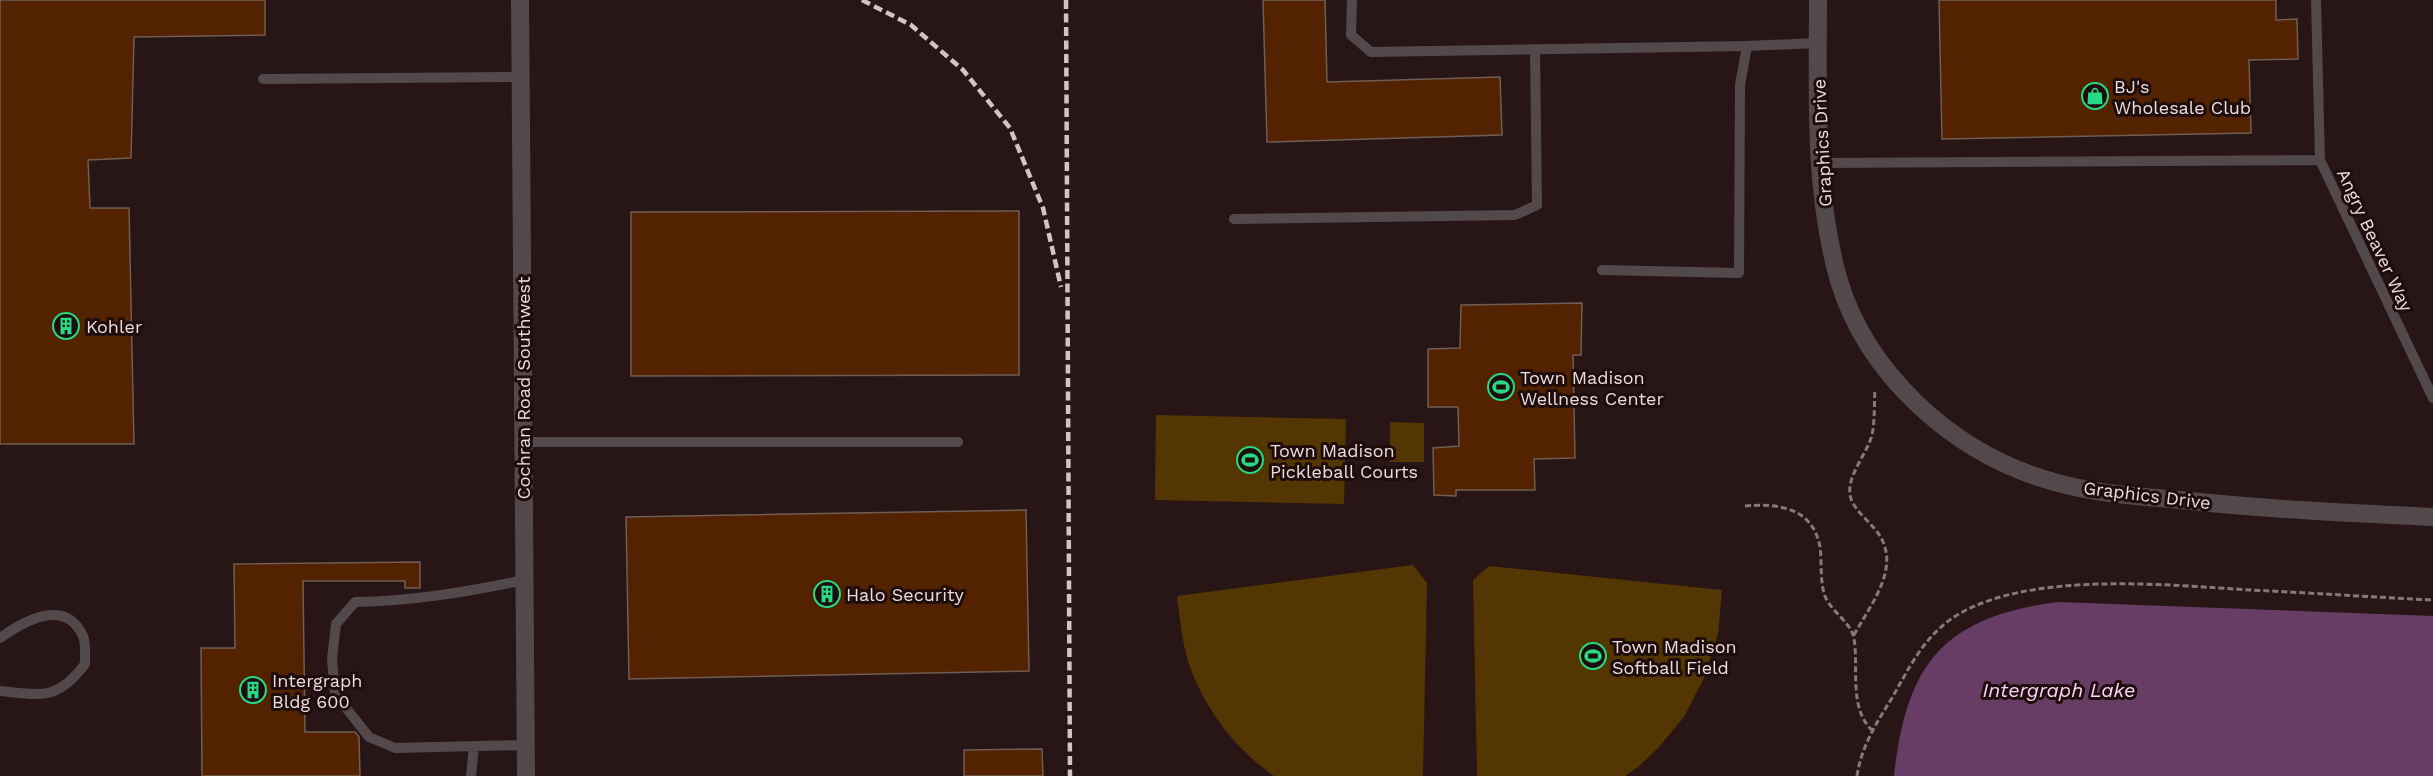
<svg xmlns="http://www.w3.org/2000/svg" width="2433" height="776" font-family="'Work Sans',sans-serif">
<rect width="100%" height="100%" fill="#271615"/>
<path fill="#533601" d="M1156,415l190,4 -2,85 -189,-4z
M1390,422l34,1v39h-34z
M1413,565l14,18 -4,193h-149c-38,-26 -70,-68 -85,-112 -7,-21 -9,-46 -12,-68z
M1489,566l233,24 -4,44 -14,44 -20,39 -25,30 -22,21 -12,8h-148l-4,-196z"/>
<path fill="#673d65" d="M2058,602l375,14v160h-539c12,-112 49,-159 164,-174z"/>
<path fill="#522201" stroke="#705d53" stroke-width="1.5" d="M0,0h265v35l-131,2 -3,121 -43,2 2,48h39l5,236h-134z
M1263,0h62l2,82 173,-5 2,58 -235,7z
M1939,0h337v20l21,-1 1,40 -49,1 2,73 -309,6z
M1019,211v164l-388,1v-164z
M1582,303l-1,52h-8l2,103 -41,1 1,31h-79v6l-22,-1 -1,-47 26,-2 -1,-39h-30v-58l32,-1 1,-43z
M1026,510l3,161 -400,8 -3,-162z
M420,562v26h-15v-7h-102l2,151h50l4,5 1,39h-158l-1,-128h34l-1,-84z
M1042,749l1,27h-79v-26z"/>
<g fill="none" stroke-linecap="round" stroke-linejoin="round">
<path stroke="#887978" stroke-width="3" stroke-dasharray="6 3" stroke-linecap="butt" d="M1745,506c34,-3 68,2 75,41 2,15 0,32 4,46 4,17 28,29 30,46 5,28 -6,70 19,92
M1854,635c18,-33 51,-72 20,-107 -8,-9 -22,-21 -24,-33 -3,-20 17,-41 22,-60 3,-14 2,-31 3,-46
M1857,776c4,-29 20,-54 35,-78 18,-32 34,-65 67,-84 74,-43 208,-29 292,-24 61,3 121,7 182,10"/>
<path stroke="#53494c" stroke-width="10" d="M1352,0l-1,35 20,17 376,-6
M2316,0l4,160 113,238
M263,79l257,-2
M1820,163l500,-3
M1234,219l281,-4 22,-10 -2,-155
M1602,270l137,3 1,-188 7,-39 71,-3
M523,442h435
M524,580c-57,12 -111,21 -169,22l-19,22 -4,35 3,35 34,43 26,11 131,-3
M0,638c24,-17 65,-41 83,-2 3,7 2,20 2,28 -28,37 -43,31 -85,27
M471,776l3,-30"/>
<path stroke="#53494c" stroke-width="18" d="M520,0l6,776"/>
<path stroke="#53494c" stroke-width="18" d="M1818,0c0,93 -5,190 21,281 28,92 111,168 202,197 45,15 92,18 139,22 84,9 169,13 253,17"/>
<path stroke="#d1c4c3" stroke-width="4.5" stroke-dasharray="9 4.5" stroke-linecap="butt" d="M862,0l49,25 52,45 47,58 33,80 18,79
M1066,0l4,776"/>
</g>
<defs>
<symbol id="shop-ring" viewBox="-11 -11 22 22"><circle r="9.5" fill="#1e0d0c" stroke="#27d885" stroke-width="1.5"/><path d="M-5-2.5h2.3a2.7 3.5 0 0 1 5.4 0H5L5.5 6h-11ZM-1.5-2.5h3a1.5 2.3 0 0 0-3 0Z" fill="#27d885"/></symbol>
<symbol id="building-ring" viewBox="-11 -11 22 22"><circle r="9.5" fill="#1e0d0c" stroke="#27d885" stroke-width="1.5"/><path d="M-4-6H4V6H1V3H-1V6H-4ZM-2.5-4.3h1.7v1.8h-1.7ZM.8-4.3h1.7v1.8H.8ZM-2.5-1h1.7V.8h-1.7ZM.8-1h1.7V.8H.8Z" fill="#27d885"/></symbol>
<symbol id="stadium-ring" viewBox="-11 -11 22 22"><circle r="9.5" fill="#1e0d0c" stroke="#27d885" stroke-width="1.5"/><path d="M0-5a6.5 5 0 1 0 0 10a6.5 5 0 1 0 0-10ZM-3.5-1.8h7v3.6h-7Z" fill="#27d885"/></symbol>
</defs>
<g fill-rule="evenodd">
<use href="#shop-ring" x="2080" y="81" width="30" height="30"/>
<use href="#building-ring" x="51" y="311" width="30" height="30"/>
<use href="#stadium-ring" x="1486" y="372" width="30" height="30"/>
<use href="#stadium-ring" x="1235" y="445" width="30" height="30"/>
<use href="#building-ring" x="812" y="579" width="30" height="30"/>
<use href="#stadium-ring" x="1578" y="641" width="30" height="30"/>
<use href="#building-ring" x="238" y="675" width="30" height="30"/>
</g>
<g text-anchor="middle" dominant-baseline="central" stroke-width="6" stroke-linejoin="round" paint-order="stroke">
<g font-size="18" fill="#eadddc" stroke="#1e0d0c" text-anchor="start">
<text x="2114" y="86">BJ's<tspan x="2114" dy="21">Wholesale Club</tspan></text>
<text x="86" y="326">Kohler</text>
<text x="1520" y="377">Town Madison<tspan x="1520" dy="21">Wellness Center</tspan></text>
<text x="1270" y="450">Town Madison<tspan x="1270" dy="21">Pickleball Courts</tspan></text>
<text x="846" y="594">Halo Security</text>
<text x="1612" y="646">Town Madison<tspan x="1612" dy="21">Softball Field</tspan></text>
<text x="272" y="680">Intergraph<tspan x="272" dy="21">Bldg 600</tspan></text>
</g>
<g font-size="18" fill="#eadddc" stroke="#1e0d0c">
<text transform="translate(1822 143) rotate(-93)">Graphics Drive</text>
<text transform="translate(2375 240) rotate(65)">Angry Beaver Way</text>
<text transform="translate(523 388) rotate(-90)">Cochran Road Southwest</text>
<text transform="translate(2147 495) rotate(7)">Graphics Drive</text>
</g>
<g font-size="20" font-style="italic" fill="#fcd3f9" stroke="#1e0d0c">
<text x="2059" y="690">Intergraph Lake</text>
</g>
</g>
</svg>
